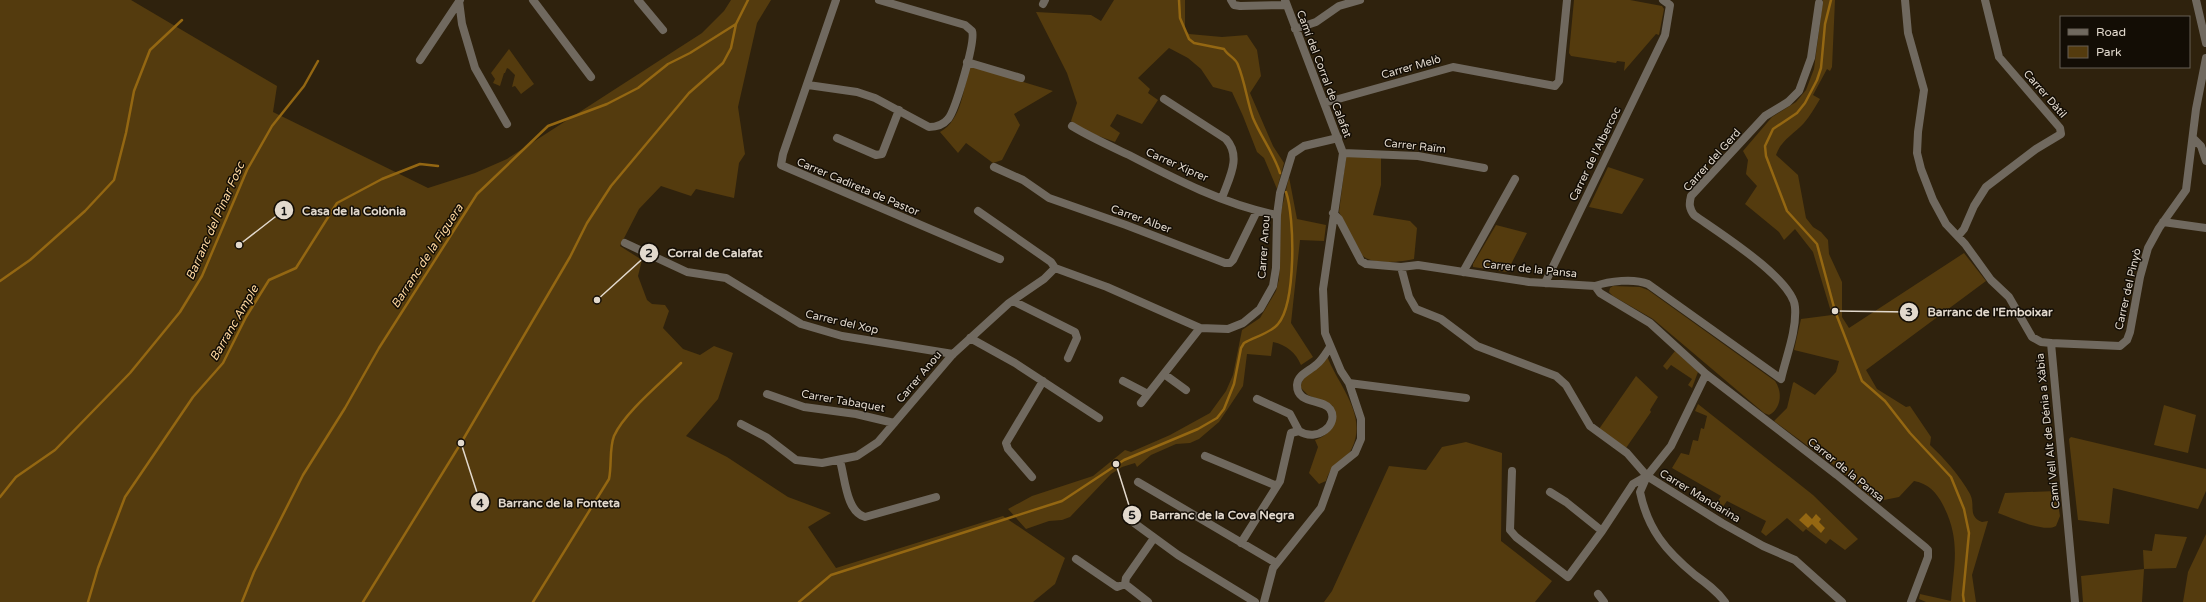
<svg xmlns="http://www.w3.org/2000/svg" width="2206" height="602" font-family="'Varela Round',sans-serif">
<rect width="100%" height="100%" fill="#2f220d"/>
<path fill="#543b0e" d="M0,0h131l146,86 -4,26 155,76 47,-15 32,-14 195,-126 22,-22 7,-11h40l-14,23 -19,84 7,47 -6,9 -5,35 -38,-9 -5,7 -30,-10 -22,23 -19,37 22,14 -4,16 9,24 5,4 13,1 4,6 -6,17 20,21 17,6 14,-9 19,7 -15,46 -32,37 41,21 61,40 43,16 -23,14 28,41 167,-52 62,42 -10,26 -22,18h-1033z
M1114,0h71v30l4,4 33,3 25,-2 10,15 4,26 -11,17 23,53 11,17 -7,26 -13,-31 -7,-6 -14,-36 -11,-24 -19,-5 -12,-18 -13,-11 -19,-10 -31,30 12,11 -2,4 10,7 -16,24 -25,-10 -7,12 10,7 -5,9 -30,-11 -14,-10 6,-18 -10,-30 -31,-61 55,3 10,6z
M1574,0h56l32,6 2,3 -5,26 -3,-1 -32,37 1,-9 -8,-1 -1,2 -45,-7 -2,-3z
M1823,0h12l-3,67 -2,4 -3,-2 -14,26 7,4c-5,8 -10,17 -16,24 -10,11 -23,17 -28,32l22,20 8,43 7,9 8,5 7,8 1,14 13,28v35l7,11 115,-75 22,28 -120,89 11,19 29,18 4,-1 21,31 -1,8c15,14 30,31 40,49 6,12 -3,22 12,28l6,-1 -16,54 4,27h-50l-7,-3 1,-5 31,7c3,-37 10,-61 -8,-96 -7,-13 -14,-21 -29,-24l-15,16 -15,3 -11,-1 -34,-30 -65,-48 13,-13 6,-25 1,-1 21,13 21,-23 3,-11 -45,-11 7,-31 31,-4 -19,-63 -18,-23 -11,11 -5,-8 -34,-28 12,-18 -11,-12 2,-14 -5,-9 29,-34 24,-15 10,-12 8,-21z
M509,49l25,35 -13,10 -6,-8 -3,1 3,-12 -6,-6 -2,-1 -2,5h-1l-4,13 -7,-3 2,-4 -4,-6z
M970,66l83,25 -39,23 6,11 -18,35 -9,3 -27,-20 -8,10 -18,-21c22,-12 23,-43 30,-66z
M1346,157h35v28l-8,30 37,6 7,7 -3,31c-11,3 -44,6 -52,-4l-23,-43z
M1608,167l36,12 -22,35 -33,-7z
M1289,177l8,42 29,6 -2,16 -24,-1 -9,83 22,34 -12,8c-5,-12 -14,-20 -28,-23l-2,14 -24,-2 -4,32 -24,36 -20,17 -9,4 -14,1 -25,11 -14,12 -2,-4 -13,4 -11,7 -41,43 -8,3 -13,1 -23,8 -18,-20 24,-13 61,-20 32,-26 6,2 39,-17 40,-22 16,-22 7,-16 9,-45 18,-12 16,-27 3,-12 2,-67z
M1496,225l31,8 -20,39 -34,-5v-3z
M1613,286l27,1 8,3 127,91c8,11 6,28 -6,34l-5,-2 -111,-94 -40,-23 -4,-4 1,-4z
M1675,351l23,21 -6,16 -4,-3 4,-6 -21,-14 -4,5 -4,-4z
M1327,356c11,29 41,59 25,92 -6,14 -20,12 -26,33l-7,3 -10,-11 9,-26 -3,-7c16,-5 21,-17 18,-34l-25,-11 -7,-7c-1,-14 20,-19 26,-32z
M1636,376l22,21 -8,13 1,2 -25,36 -27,-19z
M1698,404l115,91 45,44 -13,11 -15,-11 -4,5 -20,-15 -3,3 -16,-14 -21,18 -5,-4 5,-11 -39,-20 -5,7 -6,-4 5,-8 -49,-28 9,-15 8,2 4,-15 5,1 3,-13 3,1 3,-13 -12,-5z
M2164,405l32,10 -8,38 -34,-8z
M2071,437l135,32v22l-8,18 -85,-21 -4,36 -31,-4 -9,-81z
M1466,442l36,11 -1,88 51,40 -17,21h-211l8,-11 57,-125 37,4 16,-23z
M2056,491l4,25 -4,10c-12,7 -44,-8 -58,-13l7,-20z
M2155,534l32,3 -11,31 -32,1 -2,33h-59l-2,-26 63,-7 -1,-19 9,1z
M2206,534v68h-23l5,-30z"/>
<path fill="#946712" d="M1806,513l6,6 4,-5 5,5 -2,3 6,6 -4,5 -9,-9 -4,4 -9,-8z"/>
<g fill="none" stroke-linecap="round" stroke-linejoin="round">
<path stroke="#946712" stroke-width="2.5" d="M1179,0l1,18 9,21 5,4 30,6c4,7 12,9 14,16 7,17 9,36 15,53 8,19 21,36 27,55
M1831,0l-6,24 -4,44 -4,12 -12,23 -8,10 -24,16 -8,17 1,10 21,55 30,33 18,67 27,70 23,20 25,32 41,44 13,32 5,24 -6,62 1,7
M0,281l30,-21 55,-49 29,-31 12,-47 8,-42 16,-41 32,-30
M0,497l16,-20 39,-27 75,-77 50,-61 22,-36 45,-106 25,-44 32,-40 14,-25
M88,602l10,-34 27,-71 68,-100 30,-34 23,-46 23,-37 27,-12 41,-65 45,-24 38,-15 18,2
M242,602l12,-30 49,-97 42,-67 34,-60 98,-154 71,-68 59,-22 31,-16 30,-24 22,-11 46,-29
M363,602l98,-159 109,-186 17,-34 24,-37 78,-93 34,-30 8,-15 5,-24 12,-24
M533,602l76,-123c3,-14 0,-30 5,-43 10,-23 48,-54 67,-73
M799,602l32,-27 231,-74 62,-41 74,-31 19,-11 7,-9 10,-25 7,-36 3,-5c10,-6 27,-10 34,-19 18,-21 17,-106 8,-132"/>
<path stroke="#70695f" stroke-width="8" d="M533,0l58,77
M638,0l25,30
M836,0l-53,154 -2,11 219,94
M1231,0l3,5 6,1 46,-1
M1285,0l58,153 -20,136 2,44 16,38 8,12 117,15
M1905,0l3,33 16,57 -6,42 -1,21 4,16 12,31 13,24 19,20 26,36 18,17 23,40 9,5 10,1 24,259
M2196,0l10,43
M459,1l3,23 13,44 32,56
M1043,4l2,-4
M1295,29l21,-7 23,-16 21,-6
M420,60l40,-60
M967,62l54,16
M808,85l49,7 18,6 54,29c7,0 14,-2 19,-8 7,-8 28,-78 24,-88l-7,-6 -86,-25
M1164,99l62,40c16,18 3,39 -4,59
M1324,103l129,-36 102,19 4,-5 8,-81
M1072,126c18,11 38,20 57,29 46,24 96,50 148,60
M837,138l39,17 6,-1 17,-44
M2193,138l8,8 5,15
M1343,153l75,3 66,12
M994,167l29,13 26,18 77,27 99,38h5l3,-3 24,-49
M978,211l73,51 4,6 52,19 93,41 28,1 15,-6 17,-14 13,-23 3,-18 1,-53 3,-22 12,-39 12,-8 34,-8
M1333,213l6,6 22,42 5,3 35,3 17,-2 111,17 66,4 5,7 50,30 56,51 -35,72 -24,30 -7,16c8,38 26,59 55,83 11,8 22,16 30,27
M2163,222l43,6
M1958,236l6,-7 10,-23 12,-19 50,-38 25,-15 -1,-6 -61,-71 -14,-57
M625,243l62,29 39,6 75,46 41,12 111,18
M1401,267l8,30 7,12 25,10 36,27 79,30 10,9 24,41 37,27 20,23 75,47 41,23 32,14 47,42
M1463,272l52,-93
M1545,283l120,-248 5,-30 -7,-5
M1595,286c14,-5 39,-8 53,-2l133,95c5,-22 16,-49 14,-72 -2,-28 -77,-75 -101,-92 -5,-7 -5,-11 -3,-19l74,-80 23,-14 11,-11 12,-33 8,-55
M1013,301l62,31 2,6 -9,20
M970,338l45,25 84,55
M2051,343l69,3 7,-6 3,-8 10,-55 8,-29 11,-20 27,-38 10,-81 10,-51
M1164,374l22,16
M1706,374l131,101 88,72 3,3v7l-17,45
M1123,381l25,13
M767,394l37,13 52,7 38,9
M1141,403l59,-75
M741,424l25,13 30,23 26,3 35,-7 21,-14 75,-88 56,-51 35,-24 11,-11
M1299,431c18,12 41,-7 31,-22 -8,-11 -33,-4 -33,-24 1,-11 13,-14 20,-21 5,-4 9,-11 13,-17
M1205,456l72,30
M840,461c5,16 6,51 25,56l71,-20
M1512,471l-2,59 6,7 52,40 34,-46 31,-47 14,-8
M1032,477l-24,-28 -2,-6 37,-62
M1138,482l138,81
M1550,492l16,10 36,29
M1126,517l52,38 77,47
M1241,543l39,-62 11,-48 8,-2 -9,-17 -33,-15
M1076,559l41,28 8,-3
M1598,594l6,8
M1148,602l-23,-18 1,-6 28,-40
M1264,602l9,-34 48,-60 14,-39 20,-16 6,-14v-20l-12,-36"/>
</g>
<g text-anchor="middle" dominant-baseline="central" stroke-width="3" stroke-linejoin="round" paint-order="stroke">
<g font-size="11" fill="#e2d9cd" stroke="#130d05">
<text transform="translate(1411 67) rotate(-16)">Carrer Melò</text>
<text transform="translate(1324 74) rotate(69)">Camí del Corral de Calafat</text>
<text transform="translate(2045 94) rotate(49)">Carrer Dàtil</text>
<text transform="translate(1415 146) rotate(6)">Carrer Raïm</text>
<text transform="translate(1595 154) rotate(-64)">Carrer de l'Albercoc</text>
<text transform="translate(1712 160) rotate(-48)">Carrer del Gerd</text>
<text transform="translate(1177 165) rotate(24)">Carrer Xiprer</text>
<text transform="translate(858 187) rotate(23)">Carrer Cadireta de Pastor</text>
<text transform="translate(1141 219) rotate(20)">Carrer Alber</text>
<text transform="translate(1264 247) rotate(-86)">Carrer Anou</text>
<text transform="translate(1530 269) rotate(6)">Carrer de la Pansa</text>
<text transform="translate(2128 289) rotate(-77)">Carrer del Pinyò</text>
<text transform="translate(842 322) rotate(13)">Carrer del Xop</text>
<text transform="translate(919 377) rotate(-50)">Carrer Anou</text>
<text transform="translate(843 401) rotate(10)">Carrer Tabaquet</text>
<text transform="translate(2048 431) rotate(-96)">Camí Vell Alt de Dénia a Xàbia</text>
<text transform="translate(1846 470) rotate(39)">Carrer de la Pansa</text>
<text transform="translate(1700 496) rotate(31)">Carrer Mandarina</text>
</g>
<g font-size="12" font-style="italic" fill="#fcd69e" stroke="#130d05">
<text transform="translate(215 221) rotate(-66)">Barranc del Pinar Fosc</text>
<text transform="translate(427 256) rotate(-57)">Barranc de la Figuera</text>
<text transform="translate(234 323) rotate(-60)">Barranc Ample</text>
</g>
</g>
<path fill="none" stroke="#e2d9cd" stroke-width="1.5" d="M239 245L284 210M597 300L649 253M1835 311L1909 312M461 443L480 502M1116 464L1132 515"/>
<g fill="#e2d9cd" stroke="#130d05" stroke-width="1.5">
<circle cx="239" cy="245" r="4"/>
<circle cx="597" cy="300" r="4"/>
<circle cx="1835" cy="311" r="4"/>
<circle cx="461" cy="443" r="4"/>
<circle cx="1116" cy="464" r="4"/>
<circle cx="284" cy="210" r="10"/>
<circle cx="649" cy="253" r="10"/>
<circle cx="1909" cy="312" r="10"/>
<circle cx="480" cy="502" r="10"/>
<circle cx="1132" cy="515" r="10"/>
</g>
<g font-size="12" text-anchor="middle" font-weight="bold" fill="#111">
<text x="284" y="215">1</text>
<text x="649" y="257">2</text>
<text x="1909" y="316">3</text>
<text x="480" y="507">4</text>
<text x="1132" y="519">5</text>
</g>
<g font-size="12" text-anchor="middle" font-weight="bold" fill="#e2d9cd" stroke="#130d05" stroke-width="3" stroke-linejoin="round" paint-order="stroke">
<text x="354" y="215">Casa de la Colònia</text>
<text x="715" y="257">Corral de Calafat</text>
<text x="1990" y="316">Barranc de l'Emboixar</text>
<text x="559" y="507">Barranc de la Fonteta</text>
<text x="1222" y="519">Barranc de la Cova Negra</text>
</g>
<rect x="2060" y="16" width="130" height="52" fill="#130d05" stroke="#665f55"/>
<rect x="2068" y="29" width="20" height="6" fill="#70695f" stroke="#665f55"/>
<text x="2096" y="36" font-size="12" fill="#e2d9cd">Road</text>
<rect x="2068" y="46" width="20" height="12" fill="#543b0e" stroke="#665f55"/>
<text x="2096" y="56" font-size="12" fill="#e2d9cd">Park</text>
</svg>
